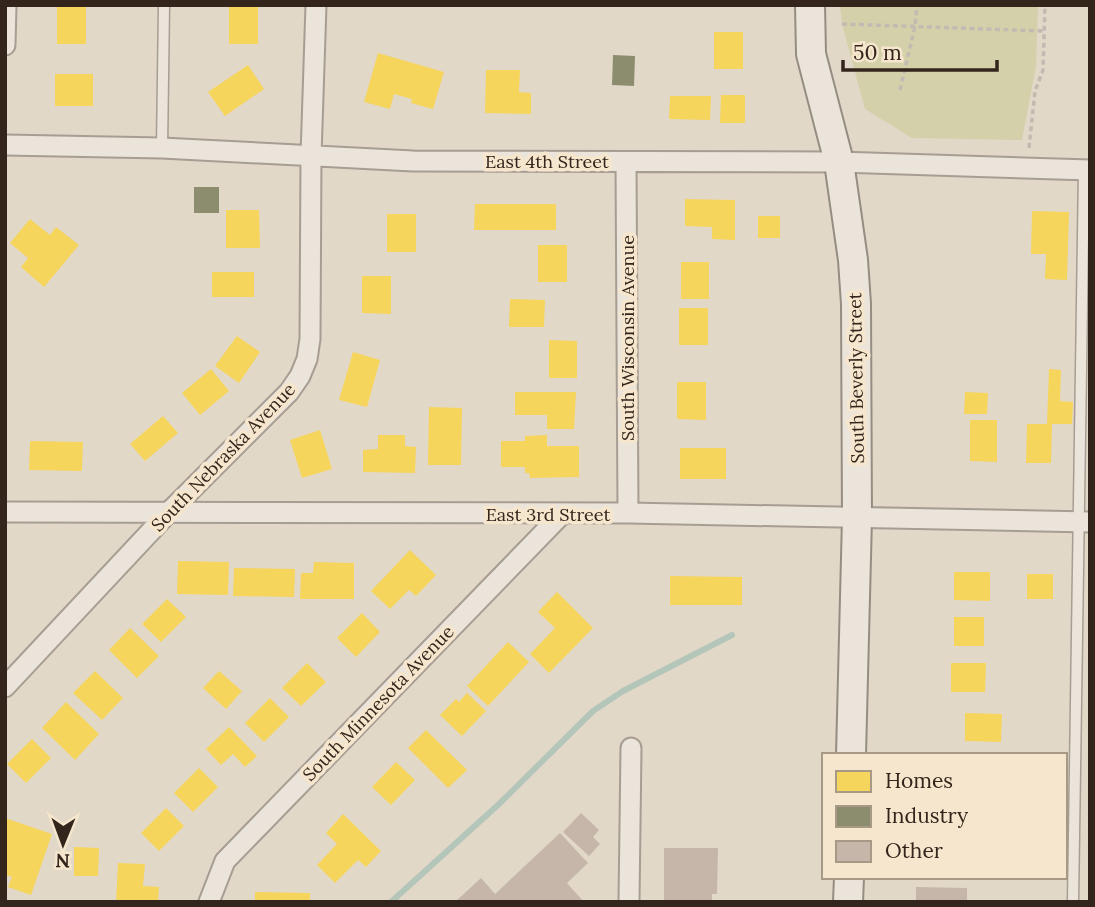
<svg xmlns="http://www.w3.org/2000/svg" width="1095" height="907" font-family="Lora,serif">
<rect width="100%" height="100%" fill="#e2d8c8"/>
<path fill="#d4d0aa" d="M840,5h198l-2,61 -14,74 -110,-2 -47,-29 -23,-85z"/>
<path fill="#f6d55c" d="M229,6l29,1v37h-29z
M57,7h29v37h-29z
M714,32h29v37h-29z
M378,53l66,19 -11,37 -22,-6 1,-4 -18,-5 -4,15 -26,-7z
M248,65l16,24 -39,27 -17,-24z
M486,70h34l-1,22 12,1v21l-46,-1z
M55,74h38v32h-38z
M721,95h24v28h-25z
M670,96h41l-1,24 -41,-1z
M685,199l50,1v40l-23,-1v-12l-27,-1z
M475,204h81v26h-82z
M226,210h33l1,38h-34z
M1032,211l37,1 -2,68 -22,-1 1,-25h-15z
M387,214h29v38h-29z
M758,216h22v22h-22z
M30,219l20,16 6,-8 23,18 -35,42 -23,-20 7,-9 -18,-15z
M538,245h29v37h-29z
M681,262h28v37h-28z
M212,272h42v25h-42z
M362,276h29v38l-29,-1z
M510,299l35,1 -1,27h-35z
M679,308h29v37h-29z
M237,336l23,16 -21,31 -24,-17z
M549,340l28,1v37h-28z
M353,352l27,8 -13,47 -28,-7z
M211,369l18,22 -29,24 -18,-22z
M1049,369l12,1 -1,31 13,1 -1,22h-20l-1,39h-25l1,-39h20z
M677,382h29v38l-29,-1z
M515,392h61l-2,37h-27v-14h-32z
M965,392l23,1 -1,21h-23z
M429,407l33,1 -1,57h-33z
M163,416l15,17 -33,28 -15,-17z
M970,420h27v42l-27,-1z
M320,430l12,39 -30,9 -12,-38z
M378,435h27v11l11,1 -1,26 -52,-1v-22l15,-1z
M547,435v11h32v31l-49,1 -1,-5h-4v-6h-24v-26h24v-5z
M30,441l53,1 -1,29 -53,-1z
M680,448h46v31h-46z
M410,550l26,25 -20,21 -7,-6 -19,19 -19,-18z
M178,561l51,1 -1,33 -51,-1z
M314,562l40,1v36h-54l1,-26h12z
M234,568l61,1 -1,28 -61,-1z
M954,572h36v29l-36,-1z
M1027,574h26v25h-26z
M670,576l72,1v28h-72z
M557,592l36,36 -44,45 -19,-19 25,-26 -17,-16z
M167,599l19,18 -25,25 -19,-18z
M362,613l18,19 -24,25 -19,-19z
M954,617h30v29h-30z
M130,628l29,28 -22,22 -28,-28z
M508,642l21,20 -41,44 -21,-20z
M307,663l19,19 -25,24 -19,-18z
M951,663h35l-1,29h-34z
M95,671l28,27 -21,22 -29,-27z
M219,671l23,20 -16,18 -23,-21z
M467,693l19,18 -24,25 -22,-21 16,-16 3,3z
M270,698l19,19 -25,25 -19,-19z
M66,702l33,32 -24,26 -33,-32z
M965,713l37,1 -1,28 -36,-1z
M229,727l28,29 -12,11 -12,-13 -12,11 -15,-16z
M426,730l41,40 -19,18 -40,-40z
M32,739l19,19 -25,25 -19,-19z
M396,762l19,18 -24,25 -19,-18z
M199,768l19,19 -25,25 -19,-19z
M166,808l18,18 -25,25 -18,-18z
M343,814l38,37 -15,16 -8,-7 -23,23 -18,-18 20,-21 -11,-11z
M5,818l47,16 -21,61 -23,-8 4,-10 -7,-2z
M74,847l25,1 -1,28h-24z
M118,863l27,1 -2,22 16,1 -1,15h-42z
M255,892l55,1v9h-55z"/>
<path fill="#8c8c6e" d="M613,55l22,1 -1,30 -22,-1z
M194,187h25v26h-25z"/>
<g fill="none" stroke-linecap="round" stroke-linejoin="round">
<path stroke="#b4c6b9" stroke-width="6" d="M391,902l108,-98 94,-93 30,-20 109,-56"/>
</g>
<path fill="#c6b6a9" d="M581,813l18,17 -6,7 7,7 -11,12 -26,-24z
M560,833l28,30 -21,20 17,19h-129l26,-24 14,16z
M664,848h54l-1,46h-5v8h-48z
M916,887l51,1v14h-51z"/>
<g fill="none" stroke-linecap="round" stroke-linejoin="round">
<defs>
<path id="lane" d="M162,148l2,-143
M1073,902l11,-733"/>
<path id="street" d="M5,45l1,-40
M5,145l157,3 251,13 426,1 251,8
M626,162l2,351
M5,512l623,1 462,9
M5,687l163,-174 121,-121 11,-16 7,-17 3,-20 1,-183 5,-151
M209,902l16,-41 337,-347
M629,902l2,-154"/>
<path id="secondary" d="M810,5l1,49 28,108 14,98 3,44 1,214 -6,237
M848,902l1,-25"/>
</defs>
<use href="#lane" stroke="#a79d92" stroke-width="13"/>
<use href="#street" stroke="#a79d92" stroke-width="23"/>
<use href="#secondary" stroke="#968d82" stroke-width="32"/>
<path stroke="#c2bbb2" stroke-width="3.5" stroke-dasharray="5 3.5" stroke-linecap="butt" d="M842,24l202,7
M900,90l15,-64 2,-21
M1029,148l6,-57 8,-21 2,-65"/>
<use href="#lane" stroke="#eae4db" stroke-width="10"/>
<use href="#street" stroke="#eae4db" stroke-width="19"/>
<use href="#secondary" stroke="#eae4db" stroke-width="28"/>
</g>
<g text-anchor="middle" dominant-baseline="central" stroke-width="7" stroke-linejoin="round" paint-order="stroke">
<g font-size="18" fill="#34251c" stroke="#f5e6cd">
<text x="547" y="161">East 4th Street</text>
<text transform="translate(627 338) rotate(-90)">South Wisconsin Avenue</text>
<text transform="translate(856 378) rotate(-91)">South Beverly Street</text>
<text transform="translate(223 457) rotate(-46)">South Nebraska Avenue</text>
<text x="548" y="514">East 3rd Street</text>
<text transform="translate(378 703) rotate(-46)">South Minnesota Avenue</text>
</g>
</g>
<rect width="1095" height="907" fill="none" stroke="#34251c" stroke-width="14"/>
<rect x="822" y="753" width="245" height="126" fill="#f5e6cd" stroke="#a89986" stroke-width="2"/>
<rect x="836" y="771" width="35" height="21" fill="#f6d55c" stroke="#a89986" stroke-width="2"/>
<text x="885" y="788" font-size="21" fill="#34251c">Homes</text>
<rect x="836" y="806" width="35" height="21" fill="#8c8c6e" stroke="#a89986" stroke-width="2"/>
<text x="885" y="823" font-size="21" fill="#34251c">Industry</text>
<rect x="836" y="841" width="35" height="21" fill="#c6b6a9" stroke="#a89986" stroke-width="2"/>
<text x="885" y="858" font-size="21" fill="#34251c">Other</text>
<g transform="translate(63 844) rotate(181)" stroke="#f5e6cd" stroke-width="5" paint-order="stroke">
<path d="M0-5L12 26L0 18L-12 26Z" fill="#34251c"/>
<text y="-10" font-size="19" font-weight="bold" text-anchor="middle" fill="#34251c">N</text>
</g>
<path d="M843 60v10h154v-10" fill="none" stroke="#34251c" stroke-width="3.5"/>
<text x="853" y="60" font-size="21" fill="#34251c" stroke="#f5e6cd" stroke-width="5" paint-order="stroke">50 m</text>
</svg>
